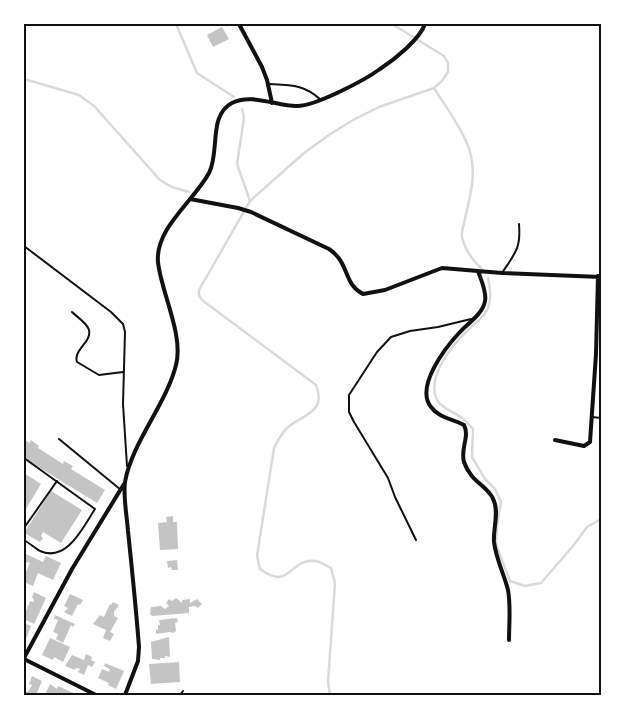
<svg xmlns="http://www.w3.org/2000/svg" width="625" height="719" font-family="'Noto Sans',sans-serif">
<rect width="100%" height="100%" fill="#fff"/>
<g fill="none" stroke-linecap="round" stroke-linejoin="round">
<path stroke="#d9d9d9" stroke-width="2.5" d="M176,24l21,49 37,24
M24,79l55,16 15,11 66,74 12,7 17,5
M434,88c12,20 36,50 38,74 3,19 -3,38 -7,57 -1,5 -4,13 -3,18 3,13 11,24 20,32
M242,109l2,9 -7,46 13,37
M488,278c2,10 4,19 0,30 -4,10 -13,15 -20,22 -16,15 -42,47 -31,70 5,9 18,12 25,18 4,3 7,7 11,11l-1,28 13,22 10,10 6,13 -4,24 -1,18 14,37 15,5 16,-3 32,-37 14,-19 14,-8
M330,695l-2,-13 7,-99 -4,-15c-4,-2 -10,-6 -15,-7 -27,-4 -25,31 -56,8l-3,-13 17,-108c4,-8 7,-14 13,-20 16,-14 40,-15 29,-43l-114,-85 -3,-5v-5l51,-89 54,-48 25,-18 24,-15 26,-13 55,-19 8,-7 6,-9v-9l-4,-7 -52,-32"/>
</g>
<path fill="#c4c4c4" d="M222,27l7,12 -16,8 -6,-12z
M24,439l5,4 2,-3 8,6 -1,2 25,16 1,-3 9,5 -2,3 34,21 -8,13 -73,-45z
M24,473l17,11 -17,28z
M51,491l31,19 -21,33 -18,-11 -2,4 2,2 -3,4 -16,-9z
M173,516v6h4l1,27 -18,1 -2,-27 9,-1 -1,-5z
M24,553l19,9 3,-6 15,7 -8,17 -15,-7 -5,13 -9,-4v-6l6,-13 -4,-1 -2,5z
M177,560l1,10h-6l-1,-3 -3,1 -1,-7z
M34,592l12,6 -12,26 -10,-5v-3l6,-15 3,1 1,-2 -2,-3z
M70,594l13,6 -3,5 -2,-1 -6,12 -8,-4 4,-4 -4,-2z
M176,598l6,5v-3l8,-1v4l7,-4 5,5 -4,4 -3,-2 -6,1v6l-37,3 -2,-2 1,-7 10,-1 4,3 4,-3 -3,-3 3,-4 3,2z
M113,602l6,3 -5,7v4l4,2 -8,14 4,2 -4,7 -7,-3 3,-8 -13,-6 7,-9 4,2 6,-13 1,1z
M55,615l20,9 -2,3 -2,-2 -8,18 -7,-4 2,-5 -5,-2 5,-12 -4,-1z
M177,618l1,4 -3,1 1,8 -3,2 -3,-1 -14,2v-4l2,-1v-4h2l-1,-5z
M24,623l7,3 -5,13 -2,-1z
M169,637l1,20 -5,-1v2h-5v2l-8,-1 -1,-17z
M50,638l20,9 -7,15 -9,-5 -1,3 -11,-5z
M86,654l6,3 -1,3 4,2 -3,5 -4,-2 -4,10 -6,-3 2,-3 -4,-1 -1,2 -10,-4 7,-11 12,5z
M179,662l1,20 -29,2 -2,-20z
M105,663l19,8 -8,18 -8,-4 1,-2 -11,-5 4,-9 7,3 1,-3 -6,-3z
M32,676l10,5 -5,12 5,2h-18l1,-4 2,1 2,-2 3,-5 -3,-1z
M50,684l7,5 1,-3 20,9h-33z"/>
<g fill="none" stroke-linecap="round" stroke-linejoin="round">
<path stroke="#111" stroke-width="2" d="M268,84c22,1 36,0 53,16
M24,246l87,66 12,12 2,8 -2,72 4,62
M502,273c13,-20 19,-24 17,-49
M72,312c5,5 15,11 17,18 3,12 -16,20 -12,32l22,13 24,-3
M592,417l9,1
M59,439l62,51
M24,458l71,51c-12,18 -28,54 -55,42 -5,-3 -11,-8 -16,-11
M24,528l33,-47
M416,540l-21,-43 -7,-19 -34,-56 -5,-10v-17l28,-43 14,-15 19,-6 28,-4 33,-8
M180,695l3,-4"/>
<path stroke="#111" stroke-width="4" d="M239,24l23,43 5,13 5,23
M190,199l48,9 13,4 78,37c21,14 14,35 34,45l22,-4 57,-22 60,5 99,4
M478,271c3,9 9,21 7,30 -2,13 -18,23 -26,32 -14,15 -44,54 -28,74 8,11 22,12 33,18 6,12 -4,24 0,37 7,21 25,24 30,39 5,12 -1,28 0,41 2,17 10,32 14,48 3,16 1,34 1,50
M555,440l29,6 6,-4 6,-88 2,-78
M24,658l48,-89 52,-85
M24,659l72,36
M125,695l13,-34 1,-14c-3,-39 -7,-78 -11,-116 -1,-14 -5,-35 -3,-49 7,-40 41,-77 51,-117 8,-30 -15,-73 -18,-103 -3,-34 36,-61 51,-89 11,-20 -1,-58 23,-70 19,-10 45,3 64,3 18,1 69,-26 84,-37 14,-9 40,-30 45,-45"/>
</g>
<rect width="625" height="719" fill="none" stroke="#ffffff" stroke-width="50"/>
<rect x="25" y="25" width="575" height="669" fill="none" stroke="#111" stroke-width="2"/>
</svg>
